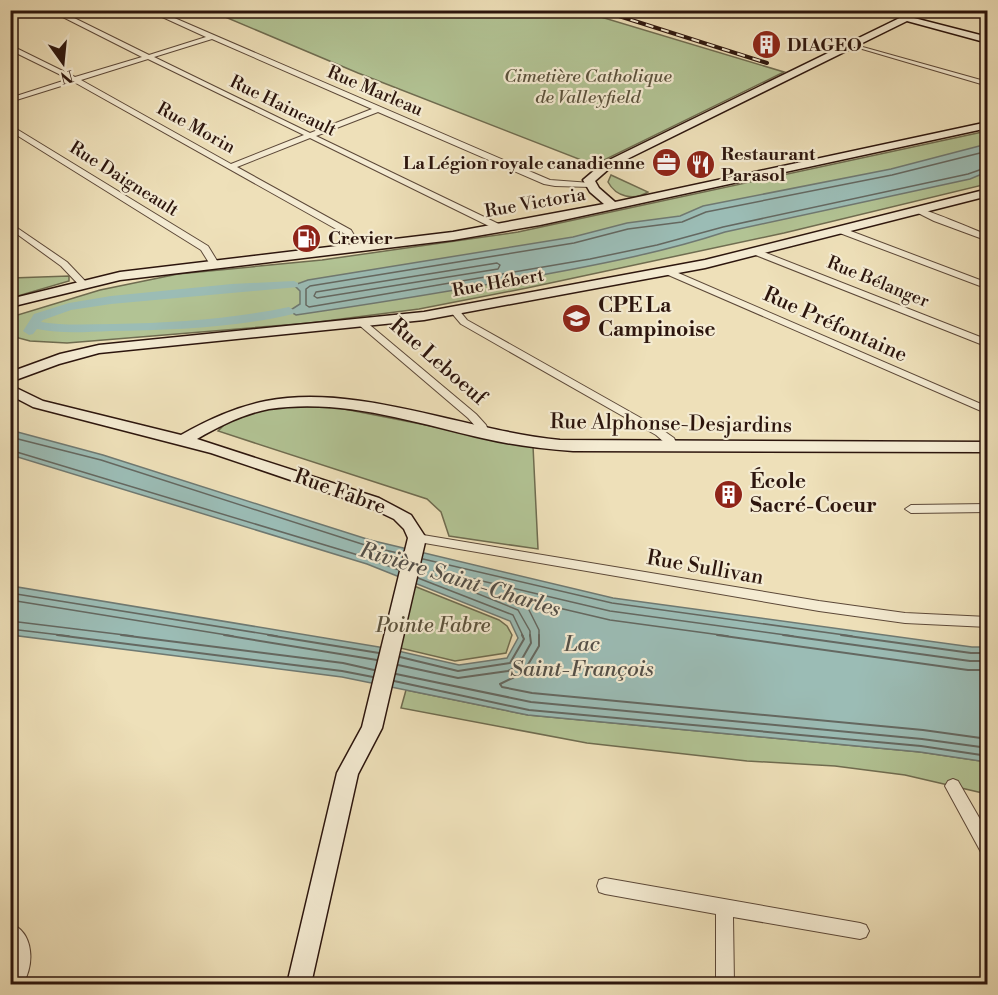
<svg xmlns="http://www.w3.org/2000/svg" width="998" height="995" font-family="'Libre Bodoni',serif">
<rect width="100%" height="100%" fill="#eee0b9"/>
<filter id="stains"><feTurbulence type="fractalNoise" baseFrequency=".00333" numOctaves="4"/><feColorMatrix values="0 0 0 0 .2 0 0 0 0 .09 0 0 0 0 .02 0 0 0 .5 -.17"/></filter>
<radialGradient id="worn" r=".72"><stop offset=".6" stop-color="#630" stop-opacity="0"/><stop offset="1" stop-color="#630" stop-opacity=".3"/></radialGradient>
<path fill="#b2c394" stroke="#6f6c50" stroke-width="1.5" d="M211,11h370l203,61 -190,93 -236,-92z
M987,131v53l-203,49 -257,55 -108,21 -109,14 -243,20 -37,-2 -19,-5v-19l89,-27 78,-16 144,-14 196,-28z
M611,175l37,17c-14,9 -32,5 -40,-10z
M69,276v5l-58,17 1,-20z
M285,407h49l199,39 5,103 -89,-13 -8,-24 -14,-13 -209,-68c16,-19 44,-21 67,-24z
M409,584l90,36 8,6 5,9 -6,18 -51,8 -59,-14z
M406,690l122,25 392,37 67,10v32l-82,-19 -70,-9 -88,-5 -160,-18 -186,-35z"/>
<path fill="#9bbcb5" stroke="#6f7972" stroke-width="1.5" d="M987,144v28l-17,7 -245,53c-58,19 -118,31 -178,42 -83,15 -167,29 -251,41l-7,-4 11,-7v-13l-6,-6 14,-5 265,-43 54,-14 53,-7 23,-10 188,-37z
M10,430l93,25 267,85 243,58 359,49h15v115l-67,-10 -392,-37 -186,-38 -331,-42v-49l374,62 74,17 48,-7 11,-20 -8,-17 -143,-57 -356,-109z"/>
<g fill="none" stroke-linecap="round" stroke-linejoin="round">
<path stroke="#646861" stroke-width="1.5" d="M988,151l-96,24 -186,37 -24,10 -54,7 -54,14 -264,43 -4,3v16l3,2 281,-48 67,-14 66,-18 245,-53 20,-7
M497,263l3,2 -2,4 -181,29 -3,-2 2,-4z
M10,437l91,23 267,86 34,8
M10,450l358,108 31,12
M423,559l189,44 240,33
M418,578l95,37 10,21
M10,593l267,43
M10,600l223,36
M10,621l123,15
M10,629l59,7
M530,636v-5l-12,-21 -84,-34 -2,-3 3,-3 175,41 183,25
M539,636v-6l-12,-24 2,-5 81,19 118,16"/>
<path stroke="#646861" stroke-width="2" d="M57,635l285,36 31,6
M121,635l222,28 31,7
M224,635l153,25
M268,635l111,18
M539,635v11l-16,27 -23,11 2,3 30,6 391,37 65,9
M717,635l251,35h20
M783,635l187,26h18
M841,635l130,18h17
M400,657l58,14 52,-8 14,-24 -2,-4
M398,665l60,13 50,-7 10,-5 13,-23 -1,-8
M396,674l135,28 391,37 66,9
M394,681l135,29 392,36 67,10"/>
<path fill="#9bbcb5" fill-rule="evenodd" d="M294,281l4,2v4l-187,17 -40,6 -28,10 -2,2c24,4 49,2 74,2 58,-1 116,-5 174,-17l6,4 -2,3c-59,14 -122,16 -183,17 -24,1 -49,3 -73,-2l-4,5 -4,1 -6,-4 11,-17 35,-11 42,-7 121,-12z"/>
<defs>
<path id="street" d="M49,10h9l91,45 57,-18 -59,-27h9l394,170 41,3 4,2 -4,2 -36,-1 -11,-2 -166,-72 -62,24 187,90v4h-6l-187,-92 -73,29 114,63 10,17 -1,2h-6l-9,-15 -271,-152 -64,20v-4l59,-19 -59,-29v-5l65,32 67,-20zM212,39l160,70 -62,24 -156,-76zM148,59l156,76 -73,29 -150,-84z
M874,10h11l26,9 -3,2z
M852,44l136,38v4l-136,-40z
M10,125l198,121 11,18 -2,2h-6l-10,-16 -191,-119z
M916,208c8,0 59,22 72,27v6l-54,-20 -18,-9z
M10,223l57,39 20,21v4h-6l-20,-21 -51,-37z
M840,227l148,56v6l-151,-57 -1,-2z
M756,249l232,91v7l-235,-93 -2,-2z
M669,269l319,138v7l-322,-140 -2,-2z
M455,308l3,1 9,11 197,111 10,7 4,9 -2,3h-8l-3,-7 -9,-8 -195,-111 -11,-13z
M362,320l3,1 111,93 10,11 4,9 -2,2h-8l-3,-8 -9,-10 -109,-93 -2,-2z
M988,504v8l-77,1 -6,-4 6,-4z
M417,534l402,67 86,12 83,4v10l-83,-4 -86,-12 -406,-70 -2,-3 2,-3z
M953,779l5,2 30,52v23l-6,-2 -37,-68 3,-5z
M605,878l255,45 6,2 3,6 -3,6 -6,2 -127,-22 1,67h-18v-70l-111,-20 -6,-2 -2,-6 2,-6z
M10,923c25,10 24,42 13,61h-13v-12l3,-4z"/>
<path id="secondary" d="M916,10h12l-14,8 74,19v6l-81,-22 -296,146 -16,14 4,7 16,14 373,-80v6l-448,97 -87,15 -333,40 -110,27v-8l110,-27 333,-40 151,-28 -14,-12 -7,-12 20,-17z
M988,189v7l-283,72 -281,52 -325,33 -40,11 -49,18v-10l6,-2 44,-16 39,-9 325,-33 281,-52z
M10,385l33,16 138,34c27,-15 54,-28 85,-34 92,-18 200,30 294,39l428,2v10l-415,-1c-31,-2 -61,-6 -91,-13 -69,-16 -141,-40 -213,-29 -26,5 -49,17 -72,30l182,59 32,17 15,23 -44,190 -24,46 -47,210h-24l50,-211 25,-46 46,-189 -4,-9 -10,-10 -27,-13 -156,-53 -178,-46 -23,-12z"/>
</defs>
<use href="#street" stroke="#5c4838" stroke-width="2"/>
<use href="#secondary" stroke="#2c150d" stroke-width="3"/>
<use href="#street" fill="#f4ebd2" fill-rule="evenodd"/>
<use href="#secondary" fill="#f4ebd2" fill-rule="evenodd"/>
<defs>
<path id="rail" d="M600,10l167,53"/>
</defs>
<use href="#rail" stroke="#2c150d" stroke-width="4"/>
<use href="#rail" stroke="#f4ebd2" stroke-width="2" stroke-dasharray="8" stroke-linecap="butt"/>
</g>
<defs>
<symbol id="building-disc" viewBox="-11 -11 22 22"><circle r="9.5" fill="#8f2418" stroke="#f4ebd2"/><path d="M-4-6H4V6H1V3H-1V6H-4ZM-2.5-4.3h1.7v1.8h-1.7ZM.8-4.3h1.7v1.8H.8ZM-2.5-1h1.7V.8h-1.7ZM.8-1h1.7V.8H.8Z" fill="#fff"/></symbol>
<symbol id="office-disc" viewBox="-11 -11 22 22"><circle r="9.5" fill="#8f2418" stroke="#f4ebd2"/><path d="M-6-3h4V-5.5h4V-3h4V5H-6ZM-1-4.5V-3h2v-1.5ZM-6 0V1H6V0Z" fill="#fff"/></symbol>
<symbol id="restaurant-disc" viewBox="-11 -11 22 22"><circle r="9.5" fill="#8f2418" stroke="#f4ebd2"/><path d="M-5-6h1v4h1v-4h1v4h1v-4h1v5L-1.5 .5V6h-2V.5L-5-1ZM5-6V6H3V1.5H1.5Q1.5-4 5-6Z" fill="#fff"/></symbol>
<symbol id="fuel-disc" viewBox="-11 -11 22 22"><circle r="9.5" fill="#8f2418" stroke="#f4ebd2"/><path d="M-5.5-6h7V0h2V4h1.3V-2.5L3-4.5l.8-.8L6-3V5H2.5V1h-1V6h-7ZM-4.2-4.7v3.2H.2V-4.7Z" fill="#fff"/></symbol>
<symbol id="school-disc" viewBox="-11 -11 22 22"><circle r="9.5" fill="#8f2418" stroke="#f4ebd2"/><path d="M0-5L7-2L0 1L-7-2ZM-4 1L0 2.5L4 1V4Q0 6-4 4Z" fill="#fff"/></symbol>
</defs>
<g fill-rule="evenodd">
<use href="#building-disc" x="750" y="28" width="33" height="33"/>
<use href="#office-disc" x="650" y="146" width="33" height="33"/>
<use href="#restaurant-disc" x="684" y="148" width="33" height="33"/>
<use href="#fuel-disc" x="290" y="222" width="33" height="33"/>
<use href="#school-disc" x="560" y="302" width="33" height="33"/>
<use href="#building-disc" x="712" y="478" width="33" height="33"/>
</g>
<g text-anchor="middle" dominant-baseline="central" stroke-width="4.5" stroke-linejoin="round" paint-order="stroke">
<g font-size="18" font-weight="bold" fill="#2c150d" stroke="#f4ebd2" text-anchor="start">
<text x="787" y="45">DIAGEO</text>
<text x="721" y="154">Restaurant<tspan x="721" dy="21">Parasol</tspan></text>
<text x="645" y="163" text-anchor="end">La Légion royale canadienne</text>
<text x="328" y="238">Crevier</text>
</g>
<g font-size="18" font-style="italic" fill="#5b523c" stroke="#f4ebd2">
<text x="588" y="76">Cimetière Catholique<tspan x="588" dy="21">de Valleyfield</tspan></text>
</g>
<g font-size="18" fill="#2c150d" stroke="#f4ebd2">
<text transform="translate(375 91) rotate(23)">Rue Marleau</text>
<text transform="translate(283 106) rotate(26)">Rue Haineault</text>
<text transform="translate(196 128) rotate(29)">Rue Morin</text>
<text transform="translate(124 179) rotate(32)">Rue Daigneault</text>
<text transform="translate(535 203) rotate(-10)">Rue Victoria</text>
<text transform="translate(878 282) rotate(22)">Rue Bélanger</text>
<text transform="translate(498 283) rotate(-10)">Rue Hébert</text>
</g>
<g font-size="21" font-weight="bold" fill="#2c150d" stroke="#f4ebd2" text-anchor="start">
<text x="598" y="306">CPE La<tspan x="598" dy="24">Campinoise</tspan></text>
<text x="750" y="482">École<tspan x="750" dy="24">Sacré-Coeur</tspan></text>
</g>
<g font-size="21" fill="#2c150d" stroke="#f4ebd2">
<text transform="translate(835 325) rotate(24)">Rue Préfontaine</text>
<text transform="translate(438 362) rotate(41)">Rue Leboeuf</text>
<text transform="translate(671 424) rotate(1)">Rue Alphonse-Desjardins</text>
<text transform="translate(340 492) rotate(20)">Rue Fabre</text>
<text transform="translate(705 568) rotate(10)">Rue Sullivan</text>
</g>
<g font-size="21" font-style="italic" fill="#5b523c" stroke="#f4ebd2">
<text x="433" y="626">Pointe Fabre</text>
</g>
<g font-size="22" font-style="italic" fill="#534f48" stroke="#f4ebd2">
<text transform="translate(460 580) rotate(17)">Rivière Saint-Charles</text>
<text x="582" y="644">Lac<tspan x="582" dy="25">Saint-François</tspan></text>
</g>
</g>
<rect width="998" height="995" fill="none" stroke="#eee0b9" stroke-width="36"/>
<rect x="12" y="12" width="974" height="971" fill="none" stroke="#2c150d" stroke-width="3"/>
<rect x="18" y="18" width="962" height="959" fill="none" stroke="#2c150d" stroke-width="1.5"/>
<g transform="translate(63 63) rotate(165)" stroke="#f4ebd2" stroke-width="4.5" paint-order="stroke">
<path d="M0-4.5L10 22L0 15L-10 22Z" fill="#2c150d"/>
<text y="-9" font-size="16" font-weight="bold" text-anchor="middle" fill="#2c150d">N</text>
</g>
<rect width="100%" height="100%" filter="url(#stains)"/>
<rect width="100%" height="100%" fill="url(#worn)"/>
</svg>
